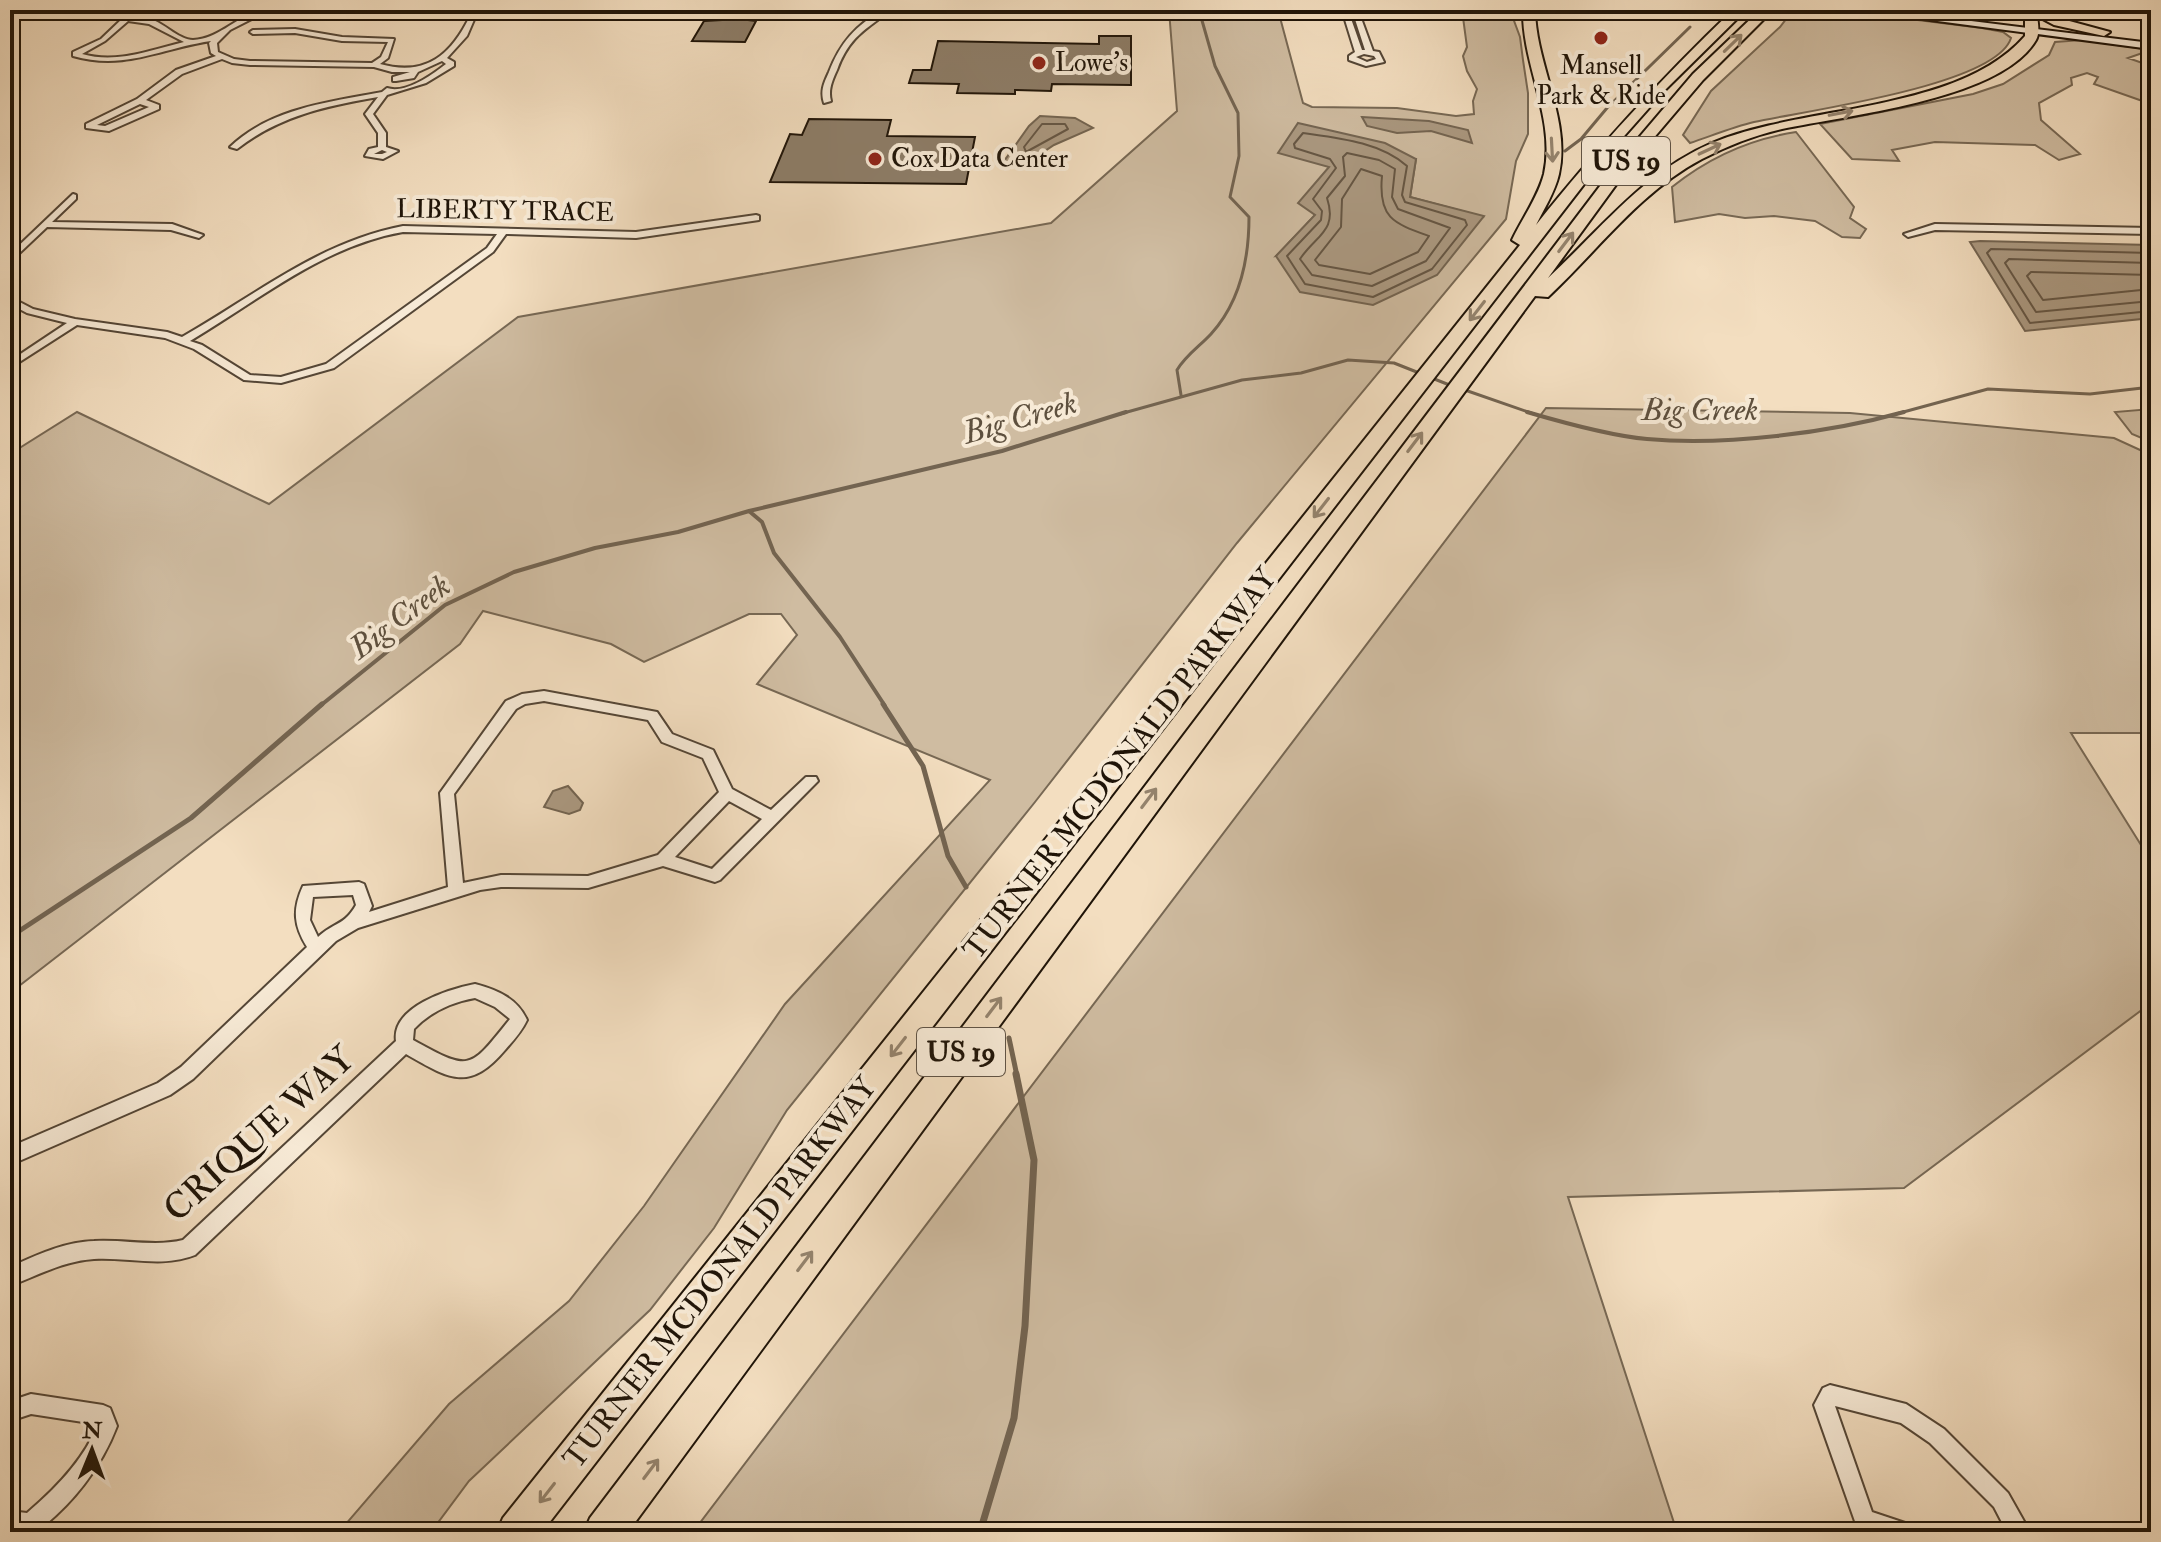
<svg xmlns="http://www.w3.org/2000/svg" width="2161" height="1542" font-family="'IM FELL Double Pica',serif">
<rect width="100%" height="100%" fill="#f3dec0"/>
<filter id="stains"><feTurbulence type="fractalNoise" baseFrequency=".0025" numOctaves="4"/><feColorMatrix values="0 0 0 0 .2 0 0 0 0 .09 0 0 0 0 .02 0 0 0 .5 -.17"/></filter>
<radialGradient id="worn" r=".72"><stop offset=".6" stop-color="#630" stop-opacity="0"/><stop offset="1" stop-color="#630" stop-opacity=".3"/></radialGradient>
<path fill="#cfbca1" stroke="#776854" stroke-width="2" fill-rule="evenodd" d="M1169,10h109l25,93 9,4 85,1 59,8 18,-2 -1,-13 4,-12 -10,-18 -4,-15 4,-9 -5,-37h48l10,27 3,23 5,33v41l-12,27 -10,58 -269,324 -202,259 -248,308 -73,118 -64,82 -181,171 -38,51h-92l110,-128 120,-103 75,-95 141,-202 205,-224 -233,-96 40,-49 -16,-21h-32l-105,48 -33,-18 -128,-33 -23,33 -450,349v-539l67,-42 192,92 249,-187 533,-94 126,-112zM1416,159l-6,38 74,20 -208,39 40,-42 14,-47z
M1793,10h44l145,18 21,4 8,6c-15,48 -208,73 -257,84 -21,5 -43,14 -64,21l-7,-8 28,-44 69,-64z
M2082,40l69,10 -23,8 23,8v38l-57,-20 4,-7 -11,-4 -16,5 1,7 -33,18 2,17 39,34 -21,6 -24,-15 -100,-3 -43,8 7,11 -47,-2 -32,-35 153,-30 30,-10 46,-29 6,-13z
M1796,132l58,75 -4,11 16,11 -6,9 -18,-1 -27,-16 -41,-5 -29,2 -26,-4 -44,8 -3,-35c36,-29 78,-48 124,-55z
M1546,408l304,5 264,25 37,17v278h-80l80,128v142l-247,185 -336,9 109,335h-984z
M2151,409v33l-19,-8 -17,-22z"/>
<path fill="#ab9981" stroke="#736451" stroke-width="2" d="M1040,116l35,2 18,10 -39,17 -33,22 -17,2 -2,-5 27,-38z
M1362,117l67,4 39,9 4,13 -41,-12 -34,2 -30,-7z
M1298,123l87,20 31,16 -6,38 74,19 -47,59 -64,30 -73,-13 -24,-36 39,-41 -17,-12 31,-36 -51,-14z
M1980,241l171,4v73l-126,13 -55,-89z
M568,786l15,17 -3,7 -11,4 -25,-7 9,-16z"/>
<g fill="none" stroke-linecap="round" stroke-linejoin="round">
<path stroke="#655644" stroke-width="2" d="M1042,124h23l3,5 -42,23 -2,-5z
M1303,133c35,5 77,9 104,33l-5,29 3,7 60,18 2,5 -35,44 -59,28 -68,-13 -18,-28 34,-36 1,-9 -9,-12 23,-31 -6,-9 -35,-11 -1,-4z
M1347,153l32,7 16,9 -3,28 6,12 52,19 -24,33 -54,25 -60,-11 -12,-16c16,-24 38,-28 27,-61l18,-22 -2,-19z
M1361,169l21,7c-4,42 11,47 47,60l-11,16 -48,22 -51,-9 -4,-5 26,-33 1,-28z
M2151,253l-160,-4 -4,4 43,70 121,-12
M2151,263l-142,-4 -4,4 31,49 115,-11
M2151,275l-120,-3 -4,4 16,24 108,-11"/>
<path stroke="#736451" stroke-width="3" d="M1565,151l16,-12 26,-31 83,-81
M1462,389l72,25
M1181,395l-4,-25c9,-15 23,-24 34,-36 30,-33 38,-75 38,-117l-19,-20 9,-41 -1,-43 -23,-47 -16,-56
M1120,414l122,-34 59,-7 47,-13 46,3 58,23
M1896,414l92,-25 102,5 61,-7"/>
<path stroke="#736451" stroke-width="4" d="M1527,412c34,10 85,24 120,27 78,7 182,-6 257,-27
M749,511l13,11 12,31 66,84 45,69
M320,706l125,-101 69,-33 81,-24 83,-16 71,-21 253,-60 124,-39"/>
<path stroke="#736451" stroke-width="5" d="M883,704l40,62 25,90 18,31
M10,937l181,-119 131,-114
M1009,1038l8,38"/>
<path stroke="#736451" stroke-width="7" d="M980,1532l34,-114 11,-92 9,-166 -18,-86"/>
</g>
<path fill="#8d7d68" stroke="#1f1408" stroke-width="2" d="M740,19l16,2 -11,21 -53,-1 12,-20z
M1099,36h32v49l-79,-1 -1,7 -36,-1v4l-58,-1 2,-9 -50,-1 4,-13h18l7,-29 161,3z
M809,119l82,1 -4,16 88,1 -9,47 -196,-2 20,-48 12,1z"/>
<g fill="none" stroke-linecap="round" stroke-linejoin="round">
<defs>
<path id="street" d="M137,10h8l-11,8c6,1 13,1 19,2 13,5 27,20 40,20 29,-1 48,-30 76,-30l-39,20 -13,13 1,9 16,7 16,2 122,2 9,-6 7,-15 -46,-1 -47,-8 -42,1 -3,-2 3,-2 42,-1 47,8 52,2 -6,19 -8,6c47,13 72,-10 91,-50l5,1 -9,21 -20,22 7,4v4l-28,17 -39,12 -14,19 13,19v14l12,4 -15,8 -18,-3 4,-7 9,-2v-14l-13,-19 13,-17c-52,9 -99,19 -141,52l-7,-2c41,-39 99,-45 152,-55l5,-4c18,6 45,-13 59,-24l-4,-3 -24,11 -4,6 -18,3h-3v-4l17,-5h-18l-18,-5 -124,-2 -18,-2 -10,-4 -40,15 -36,26 13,5v4l-50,22 -23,-3v-4l51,-25 39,-29 40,-14 -5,-3 -2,-10 2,-2c-49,7 -86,30 -138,15v-4l28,-13 22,-21zM128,21l21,3 35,18c-34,8 -67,22 -102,12l23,-13zM140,104l9,3 -44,19 -8,-1zM382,150l5,2 -5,2h-8z
M883,10h8c-26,20 -42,27 -54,60 -5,11 -9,20 -6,31l-7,2c-4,-12 0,-20 5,-31 11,-29 27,-47 54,-62z
M1342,10h6l14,40h3l-13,-40h6l15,41 6,1 5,10 -18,4 -17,-6v-4l6,-4zM1364,54l10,2 2,3 -9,3 -11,-5z
M73,194l3,1v4l-24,23 120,2 31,11 -4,3 -28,-8 -124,-3 -37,35v-8z
M756,215l3,1v4l-123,18 -130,-4 -13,18 -159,116 -53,15 -37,-3 -50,-31 -29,-11 -88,-13 -67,43v-7l57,-38 -40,-10 -17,-9v-7l23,12 42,10 92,13 15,5c72,-41 137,-95 221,-111l233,6zM403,232l94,2 -10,14 -161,116 -45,13 -31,-2 -48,-30 -12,-4c69,-41 133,-95 213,-109z
M1935,224l216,4v6l-216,-4 -27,7 -4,-3z
M544,691l113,21 15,22 41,16 19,39 39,21 35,-33h10l2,4 -98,99 -5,2 -52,-16 -75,22 -87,-1 -21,3 -122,38 -22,13 -143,138 -23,16 -160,70v-18l148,-64 23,-16 126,-120c-13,-21 -15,-37 -4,-61l56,-4 5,2 8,22 -3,6 79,-25 -8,-94 66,-92 16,-7zM544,701l104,19 14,22 41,16 16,34 -61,63 -70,21 -87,-1 -38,8 -9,-89 62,-85 9,-5zM729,801l33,18 -50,50 -37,-12zM353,895l3,10c-12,21 -22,17 -38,32l-8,-17 3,-23z
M475,984c22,6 42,14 52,36 -5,11 -14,21 -22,30 -36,43 -57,28 -99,4l-211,201c-33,13 -67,2 -101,4 -30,2 -56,16 -84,27v-19c27,-12 54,-25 84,-26 30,-2 60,6 89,-1l213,-199c-5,-34 53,-52 79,-57zM475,998l20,9 15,12c-41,51 -39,53 -97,21l1,-11c16,-17 38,-27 61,-31z
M1830,1385l76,19 38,25 64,64 22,39h-23l-13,-25 -64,-64 -29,-20 -66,-17 37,106 36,12 3,8h-43l-11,-5 -43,-122 9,-17z
M31,1394l72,11 7,3 7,18c-16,42 -45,79 -81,106h-26v-21l17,2c27,-23 57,-53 70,-87l-1,-2 -65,-10 -21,7v-20z"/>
<path id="secondary" d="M1854,10h28l269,33v6z"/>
<path id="highway" d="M1523,10h12c1,55 36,110 24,164 -4,18 -15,35 -23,51 63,-79 124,-145 197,-215h13l-81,80 -63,71 -1060,1371h-45l6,-14 1017,-1273 -8,-5c10,-21 26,-43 32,-66 12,-55 -22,-109 -21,-164z
M1760,10h13l-70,70 -74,87 -81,111c53,-49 96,-106 164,-135 93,-39 246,-30 313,-107v-26h20l17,9 48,13 -6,4 -50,-11 -17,-9c1,7 3,17 -1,24 -35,60 -189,75 -254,89 -27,6 -55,17 -80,30 -61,32 -104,91 -154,138l-13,-1 -907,1236h-44l6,-14 1029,-1357 74,-87z"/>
</defs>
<use href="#street" stroke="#544636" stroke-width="4"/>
<use href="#secondary" stroke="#1f1408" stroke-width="4"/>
<use href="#highway" stroke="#1f1408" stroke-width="4"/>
<use href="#street" fill="#f7ead6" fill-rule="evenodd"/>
<use href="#secondary" fill="#f7ead6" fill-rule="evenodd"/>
<use href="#highway" fill="#f3dec0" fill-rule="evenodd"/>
</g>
<defs><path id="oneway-shaft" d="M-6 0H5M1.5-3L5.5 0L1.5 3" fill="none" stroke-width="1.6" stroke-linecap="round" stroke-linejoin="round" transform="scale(2)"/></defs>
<g stroke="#94836d">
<use href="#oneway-shaft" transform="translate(1733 43) rotate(-44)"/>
<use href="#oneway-shaft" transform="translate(1841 113) rotate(-11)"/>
<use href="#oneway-shaft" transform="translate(1710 149) rotate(-25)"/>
<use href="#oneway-shaft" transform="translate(1552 150) rotate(87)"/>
<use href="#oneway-shaft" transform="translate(1566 242) rotate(-53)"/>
<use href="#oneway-shaft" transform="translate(1477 311) rotate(128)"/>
<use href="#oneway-shaft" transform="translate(1415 442) rotate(-53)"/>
<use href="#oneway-shaft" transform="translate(1321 508) rotate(128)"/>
<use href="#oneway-shaft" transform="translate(1149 798) rotate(-53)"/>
<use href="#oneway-shaft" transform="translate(994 1007) rotate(-53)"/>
<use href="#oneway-shaft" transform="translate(898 1047) rotate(128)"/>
<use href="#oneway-shaft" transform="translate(805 1261) rotate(-53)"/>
<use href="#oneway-shaft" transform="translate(651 1469) rotate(-53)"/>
<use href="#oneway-shaft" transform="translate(547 1493) rotate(128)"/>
</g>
<g fill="#8f2418" stroke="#f7ead6" stroke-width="3">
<circle cx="1601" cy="38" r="8"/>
<circle cx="1039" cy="63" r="8"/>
<circle cx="875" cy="159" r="8"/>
</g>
<g text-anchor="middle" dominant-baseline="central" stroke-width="8" stroke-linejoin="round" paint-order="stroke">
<g font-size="26" fill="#1f1408" stroke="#f7ead6" text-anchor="start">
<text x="1055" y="63">Lowe's</text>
<text x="1601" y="66" text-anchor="middle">Mansell<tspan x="1601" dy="30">Park &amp; Ride</tspan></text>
<text x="891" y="159">Cox Data Center</text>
</g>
<g font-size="26" fill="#1f1408" stroke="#f7ead6">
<text transform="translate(505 211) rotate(1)">LIBERTY TRACE</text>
</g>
<g fill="#f7ead6" stroke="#605446" stroke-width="2">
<rect x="1582" y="137" width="88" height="48" rx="6"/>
<rect x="917" y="1028" width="88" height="48" rx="6"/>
</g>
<g font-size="28" font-weight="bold" fill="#1f1408">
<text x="1626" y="161">US 19</text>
<text x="961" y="1052">US 19</text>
</g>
<g font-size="30" fill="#1f1408" stroke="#f7ead6">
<text transform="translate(1120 764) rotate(-52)">TURNER MCDONALD PARKWAY</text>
<text transform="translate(720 1273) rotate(-52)">TURNER MCDONALD PARKWAY</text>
</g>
<g font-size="32" font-style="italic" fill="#5e503e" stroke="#f7ead6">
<text x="1700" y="410">Big Creek</text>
<text transform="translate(1020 418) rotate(-16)">Big Creek</text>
<text transform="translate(400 617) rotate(-37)">Big Creek</text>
</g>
<g font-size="36" fill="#1f1408" stroke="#f7ead6">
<text transform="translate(259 1134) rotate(-42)">CRIQUE WAY</text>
</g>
</g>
<rect width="2161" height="1542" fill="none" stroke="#f3dec0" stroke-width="40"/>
<rect x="12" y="12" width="2137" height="1518" fill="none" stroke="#1f1408" stroke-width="4"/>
<rect x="20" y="20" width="2121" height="1502" fill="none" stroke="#1f1408" stroke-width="2"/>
<g transform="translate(92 1450) rotate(1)" stroke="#f7ead6" stroke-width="6" paint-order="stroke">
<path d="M0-6L14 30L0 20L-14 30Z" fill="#1f1408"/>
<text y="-12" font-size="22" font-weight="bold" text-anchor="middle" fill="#1f1408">N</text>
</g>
<rect width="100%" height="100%" filter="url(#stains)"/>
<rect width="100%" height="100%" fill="url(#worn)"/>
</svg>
